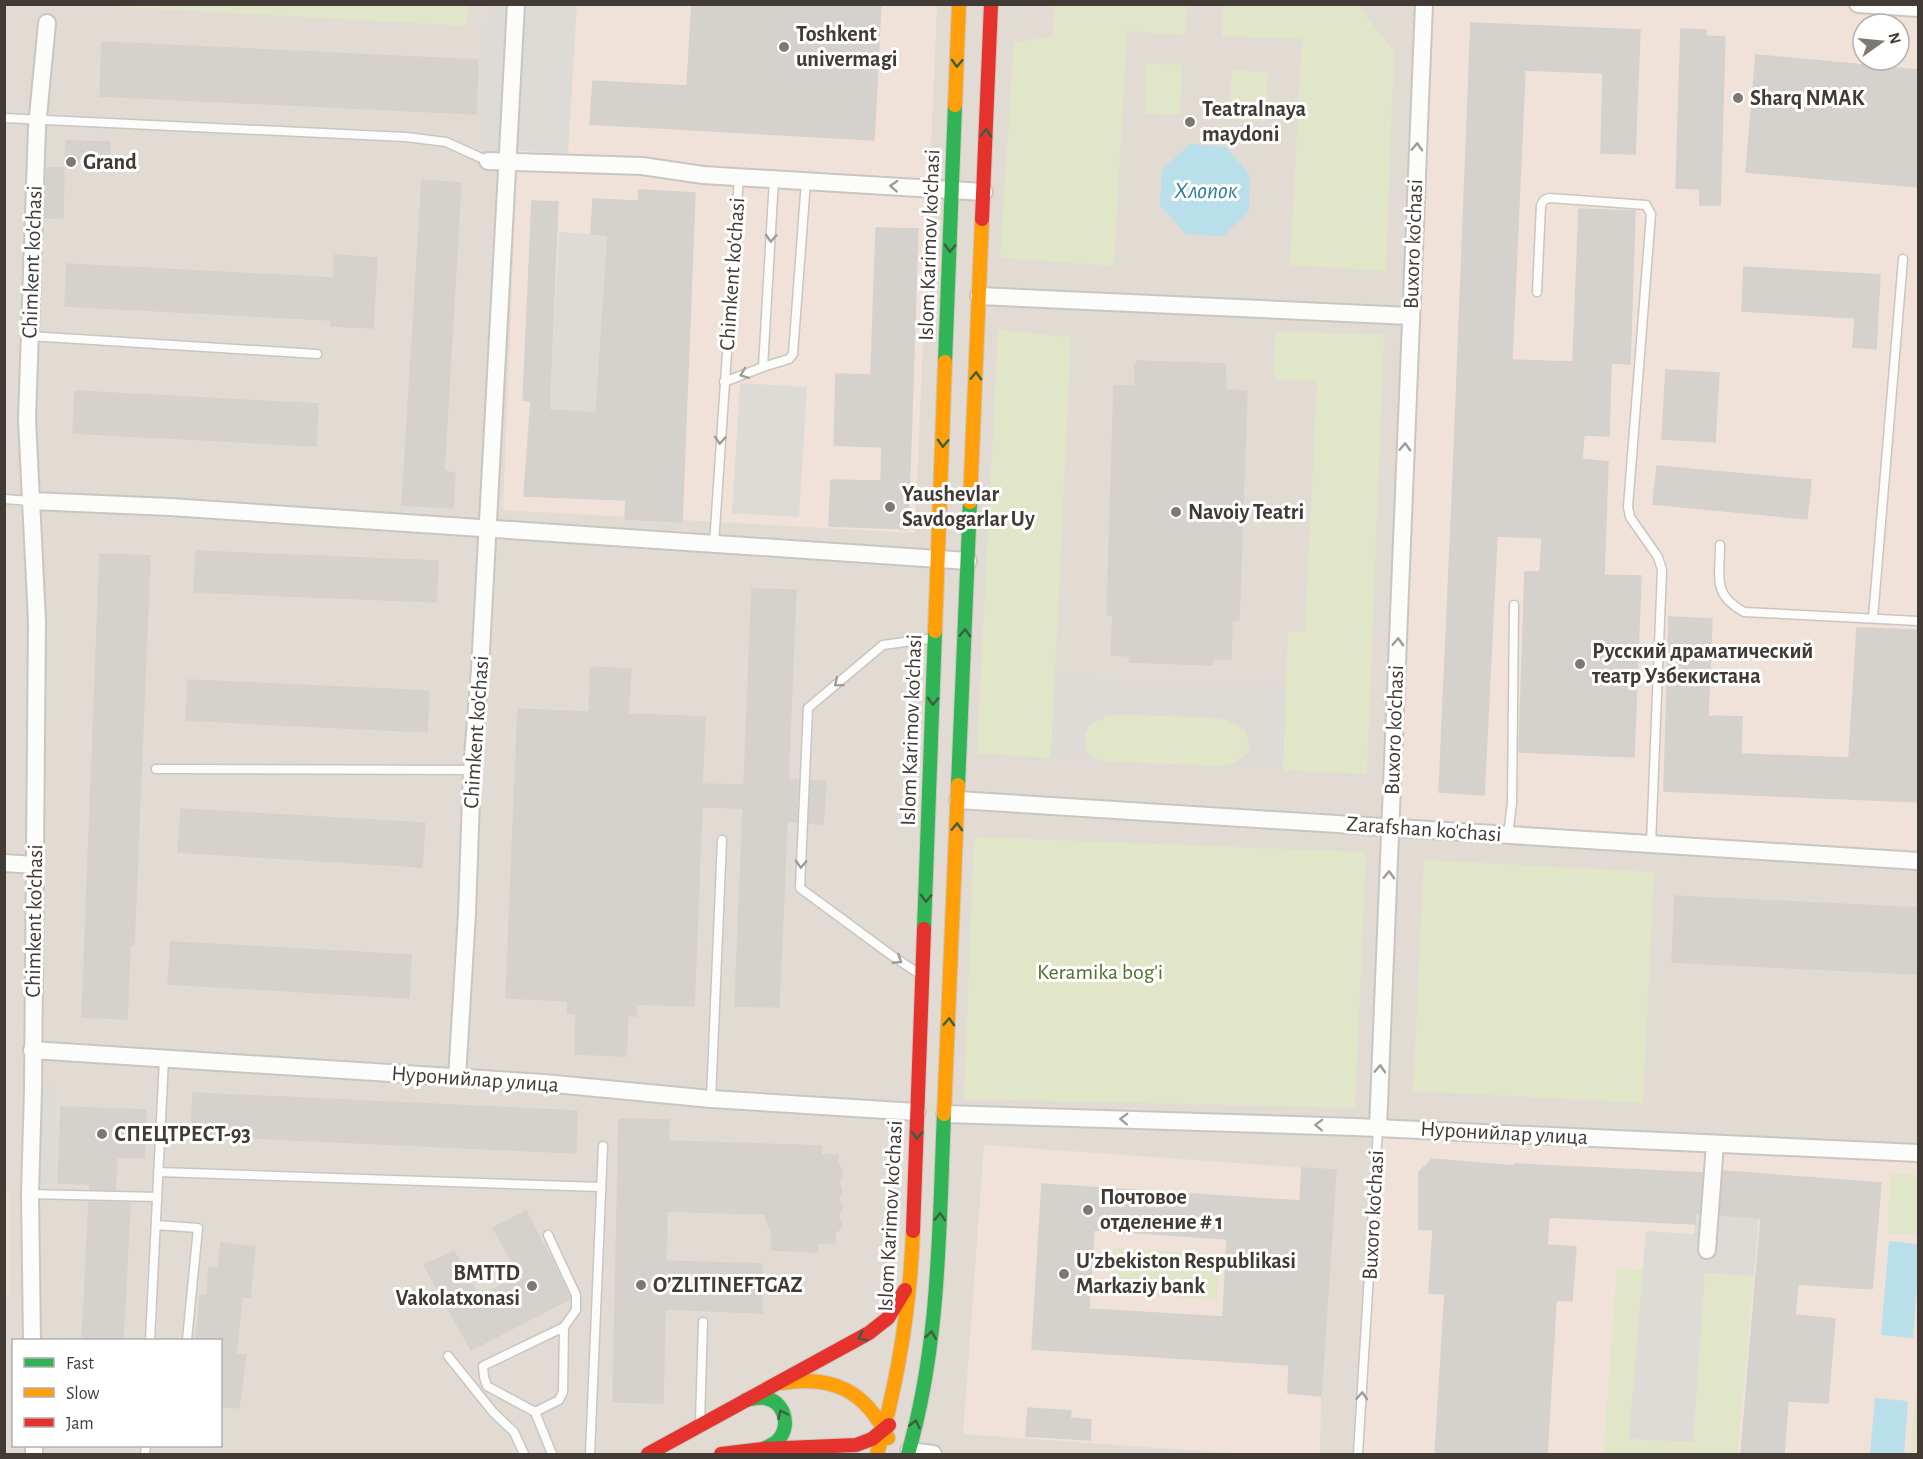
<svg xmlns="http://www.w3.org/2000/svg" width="1923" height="1459" font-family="'Alegreya Sans',sans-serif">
<rect width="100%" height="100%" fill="#edeae6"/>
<path fill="#e1dbd3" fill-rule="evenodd" d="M1858,4l60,4v1446h-1913v-1449zM1863,24h36v36h-36zM14,1340h206v106h-206z"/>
<path fill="#f0e2d9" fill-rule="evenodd" d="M1858,4l60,4v853l-527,-35 33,-821zM1863,24h36v36h-36z
M523,5h414l-22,528 -412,-23z
M1378,1128l540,25v301h-560z
M984,1145l352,25 -15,226 -1,58h-76l-281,-20z"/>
<path fill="#e8dfd5" d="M5,1191h5v106h-6z"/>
<path fill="#e0e6c7" d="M90,5l378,-1v1l-1,21z
M1054,5h133l-2,30 -58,-4 -13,235 -114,-8 14,-216 39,-5z
M1223,5h135l36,46 -8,220 -96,-6 12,-226 -80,-3z
M1146,63l36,2 -2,50 -35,-1z
M1232,70l36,2 -3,49 -36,-2z
M998,330l73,7 -20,421 -74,-5z
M1275,332l109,2 -17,440 -84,-4 5,-138 17,-1 12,-250 -43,-1z
M1116,714l98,4 12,2 19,10c12,21 -3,31 -23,36l-123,-5c-13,-6 -21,-24 -9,-36 7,-6 17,-9 26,-11z
M974,837l392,15 -11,256 -391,-9z
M1424,860l230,12 -11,231 -230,-12z
M1891,1173l27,2v60l-31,-2z
M1113,1248l107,6 -3,45 -106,-5z
M1617,1268l26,2 -13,169 63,3 12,-169 49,3 -17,178h-134z
M1915,1399h3v55h-8z"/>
<path fill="#dedbd7" d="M487,5h90l-9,149 -90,-6z
M559,232l49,3 -11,178 -48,-3z
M740,383l67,4 -8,130 -67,-4z
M1055,676l231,10 -3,84 -61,-4 10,-2 12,-8 4,-4 2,-8 -5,-14 -7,-5 -12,-5 -12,-2 -89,-4 -17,2 -18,9 -6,11 4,17 4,5 7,3 -48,-3z
M38,1083l19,1 -5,103 -15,-1z
M1697,1173l25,1 -1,41 38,3 -5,58 -49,-3 -12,169 -64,-3 17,-208 48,3z"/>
<path fill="#b8dfea" d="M1190,144l36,3 24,29 -1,35 -26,25 -37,-2 -26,-29 2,-35z
M1889,1241l29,3v29l-5,65 -32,-3z
M1875,1398l33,3 -4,53h-34z"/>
<path fill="#d5d1cd" stroke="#d5d1cc" stroke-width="1.5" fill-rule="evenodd" d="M692,4h189l-7,136 -284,-16 3,-43 94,5z
M1471,23l169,7 -5,124 -34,-1 2,-80 -78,-3 -13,290 61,2 6,-153 56,2 -5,153 -19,-1 -2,73 -25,-1 -2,24 26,3 -4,113 37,1 -7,181 -115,-5 6,-180h15l2,-34 -45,-2 -13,259 -45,-3 13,-288z
M1681,29l25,1v6l19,1 -5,168h-20v-16l-24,-1z
M102,42l376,18 -2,54 -376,-18z
M1756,55l162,15v117l-172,-15z
M66,141l44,1 -1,20 -44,-1z
M46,168h18l-1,50h-19z
M422,180l39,3 -17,288 11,2 -2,35 -51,-3z
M639,190l56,3 -13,329 -57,-3 1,-19 -102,-4 7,-95 -8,-1 9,-199 26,1 -9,208 47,3 12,-178 -17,-1 2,-35 45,2z
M876,228l42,1 -10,300 -79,-3 2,-46 50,1 1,-34 -48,-2 2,-71 35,1z
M335,255l42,3 -4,70 -42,-2v-6l-266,-14 2,-42 266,14z
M1744,267l136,8 -4,74 -23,-2 2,-29 -113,-7z
M1137,361l88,3 1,26 21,1 -8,229h-7l-1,39h-19v6l-83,-3 1,-6 -19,-1 2,-40h-6l7,-229h21v-23h2z
M1666,370l53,3 -4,69 -53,-3z
M75,391l243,13 -2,42 -243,-13z
M1657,466l154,14 -4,39 -154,-15z
M196,551l242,10 -2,41 -242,-10z
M100,554l50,2 -16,389h-4l-3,74 -45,-2z
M752,589l44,1 -8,190h10l-1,42h-10l-8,185 -44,-1 8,-198 -41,-1 -8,199 -58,-2v12h-8l-2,40 -51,-2 1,-40 -9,-1 1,-12 -62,-3 12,-289 71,3 2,-45 40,2 -3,45 77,3 -3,67 42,1z
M1669,617l43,2 -4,97 34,1 -1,37 108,4 8,-130 61,2v172l-254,-11z
M188,680l241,11 -2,41 -241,-12z
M811,781h15l-3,43 -14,-1z
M181,809l244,14 -3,44 -244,-15z
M1675,896l243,12v66l-246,-12z
M171,942l240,13 -2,43 -241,-14z
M193,1093l384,18 -1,42 -385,-18z
M61,1107l85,3 -2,48 -27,-1 -2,33 -25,-1v-5l-32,-1z
M619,1119l50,1v21l152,5v9h17v9l4,6v5l-3,6 3,11 -4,7 5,8 -5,9 4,10 -7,8v10l-17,-1 -1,9 -45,-2v-17l-4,-8 -3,-11 -98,-3 -1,50 96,3v49l-97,-4 -2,94 -50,-1z
M1432,1159l82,7v-2l188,9 -3,40h-4v11l-146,-7 -2,28 29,2 -4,54 -16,-1 -9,155h-112l10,-161 -16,-1 4,-63 -14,-1v-57z
M1302,1168l34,2 -15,226 -33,-3 1,-28 -257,-16 10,-165 258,17zM1094,1230l133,9 -4,78 -134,-8z
M1723,1171l158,12 -9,106 -74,-5 -3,31 40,4 -7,84 -40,-2 -4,54h-43l20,-237 -41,-3z
M89,1202l41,1 -7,138h-41z
M526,1211l38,73 6,15 -99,51 -47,-85 30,-14 25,46 41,-21 -27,-48z
M221,1243l34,4 -5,50h-8l-3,28 -3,29 10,1 -7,53 -19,-2v-65h-24l4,-46h7l2,-27h9z
M1028,1408l43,3 -1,7 21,2 -1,20 -64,-4z"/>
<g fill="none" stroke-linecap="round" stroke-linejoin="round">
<defs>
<path id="lane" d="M4,118l402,19 40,5 42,19
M1537,292l4,-87 3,-5 5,-2 97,7 5,9 -23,293 2,10 28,40 4,13 -11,274
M29,336l288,18
M763,367l11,-188
M724,382l39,-15 26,-8 4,-5 13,-173
M4,499l27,2
M714,544l25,-367
M1720,545c0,33 -8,49 24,67l174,9
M1873,618l30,-359
M156,769l316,1
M1508,835l4,-32 2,-198
M921,975l-30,-20 -91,-67 8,-180 75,-63 52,-7
M711,1099l11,-259
M158,1172l442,15
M30,1194l127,3
M156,1225l42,3 -11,112
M150,1340l14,-281
M448,1356l45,56 21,20 10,22
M535,1412l24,-12 4,-8 1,-65 12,-17v-15l-28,-60
M700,1422l3,-100
M145,1454l1,-8
M552,1454l-17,-42 -48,-26 -3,-9 -1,-11 81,-39
M590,1454l13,-308
M1358,1454l20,-326"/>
<path id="street" d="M1858,4l60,4
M488,161l154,5 61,9 281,17
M979,296l431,20
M32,501l138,6 798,54
M958,800l960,61
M4,863l31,2
M32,1050l512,33 167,16 206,13
M457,1078l10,-165 5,-143 8,-101 36,-665
M945,1114l410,13 563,26
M1378,1128l46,-1124
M1707,1250l8,-106
M32,1340l-2,-146 3,-105 4,-468 -10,-202 10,-292 10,-104
M34,1446v8
M909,1451l24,3"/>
<path id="fast" d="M945,362l10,-257
M958,785l12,-283
M924,929l11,-298
M746,1400c6,-1 13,-3 19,-2 19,3 26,27 14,41 -4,5 -10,7 -16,10
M908,1454c32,-110 31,-226 36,-340"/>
<path id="slow" d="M955,105l4,-101
M970,502l12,-283
M935,631l10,-269
M944,1114l14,-329
M782,1383c51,-8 84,8 106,55
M877,1454c21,-73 33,-147 36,-223"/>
<path id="jam" d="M982,219l9,-215
M913,1231l11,-302
M648,1454l221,-121 19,-15 17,-28
M721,1454l42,-5 93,-4 16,-6 17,-14"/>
</defs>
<use href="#lane" stroke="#c9c6c2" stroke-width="11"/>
<use href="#street" stroke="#c9c6c2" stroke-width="20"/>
<use href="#fast" stroke="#cec7bf" stroke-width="16"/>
<use href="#slow" stroke="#cec7bf" stroke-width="16"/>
<use href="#jam" stroke="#cec7bf" stroke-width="16"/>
<use href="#lane" stroke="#fcfcfb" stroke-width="8"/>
<use href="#street" stroke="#fcfcfb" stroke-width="16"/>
<use href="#fast" stroke="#30b455" stroke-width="14"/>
<use href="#slow" stroke="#ff9f0a" stroke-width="14"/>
<use href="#jam" stroke="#e5322d" stroke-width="14"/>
</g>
<defs><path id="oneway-chevron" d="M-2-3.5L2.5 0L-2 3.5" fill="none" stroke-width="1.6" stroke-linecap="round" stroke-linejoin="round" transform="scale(1.5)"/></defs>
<g stroke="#3d5f3e">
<use href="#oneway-chevron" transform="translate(957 63) rotate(92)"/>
<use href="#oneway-chevron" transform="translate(986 133) rotate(-88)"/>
<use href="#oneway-chevron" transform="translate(950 248) rotate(92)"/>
<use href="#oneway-chevron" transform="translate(976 376) rotate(-88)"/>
<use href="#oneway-chevron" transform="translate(943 443) rotate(92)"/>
<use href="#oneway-chevron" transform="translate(965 633) rotate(-88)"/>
<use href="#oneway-chevron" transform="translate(933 701) rotate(92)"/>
<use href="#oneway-chevron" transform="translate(957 827) rotate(-88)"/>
<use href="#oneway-chevron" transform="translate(926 898) rotate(92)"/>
<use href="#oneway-chevron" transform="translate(949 1022) rotate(-88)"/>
<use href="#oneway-chevron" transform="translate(917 1135) rotate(92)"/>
<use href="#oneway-chevron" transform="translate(940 1217) rotate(-87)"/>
<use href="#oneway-chevron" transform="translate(931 1335) rotate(-81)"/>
<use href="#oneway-chevron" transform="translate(862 1337) rotate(152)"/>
<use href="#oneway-chevron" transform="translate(782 1414) rotate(-115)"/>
<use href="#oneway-chevron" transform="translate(915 1424) rotate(-77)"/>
</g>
<g stroke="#9f9b98">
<use href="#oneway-chevron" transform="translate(1417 147) rotate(-87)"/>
<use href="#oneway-chevron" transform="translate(894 186) rotate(-177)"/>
<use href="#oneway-chevron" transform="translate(771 238) rotate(93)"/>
<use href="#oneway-chevron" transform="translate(744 374) rotate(159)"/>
<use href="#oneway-chevron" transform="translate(720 440) rotate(94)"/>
<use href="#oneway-chevron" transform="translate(1405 447) rotate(-88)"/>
<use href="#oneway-chevron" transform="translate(1398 642) rotate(-88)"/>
<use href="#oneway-chevron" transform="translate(838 683) rotate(140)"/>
<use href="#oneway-chevron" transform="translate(801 864) rotate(92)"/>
<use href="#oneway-chevron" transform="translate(1389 875) rotate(-88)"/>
<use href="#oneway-chevron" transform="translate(898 960) rotate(33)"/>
<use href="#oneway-chevron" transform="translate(1380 1069) rotate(-87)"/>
<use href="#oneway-chevron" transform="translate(1124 1119) rotate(-178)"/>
<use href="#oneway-chevron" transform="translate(1319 1125) rotate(-178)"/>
<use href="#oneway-chevron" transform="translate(1362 1396) rotate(-87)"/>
</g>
<g fill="#7e7872" stroke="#fff" stroke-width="2">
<circle cx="784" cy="47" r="6"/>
<circle cx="1738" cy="98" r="6"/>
<circle cx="1190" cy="122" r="6"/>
<circle cx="71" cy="162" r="6"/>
<circle cx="890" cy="507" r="6"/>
<circle cx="1176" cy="512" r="6"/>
<circle cx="1580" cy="664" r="6"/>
<circle cx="102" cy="1134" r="6"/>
<circle cx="1088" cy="1210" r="6"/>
<circle cx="1064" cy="1274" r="6"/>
<circle cx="641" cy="1285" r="6"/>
<circle cx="532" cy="1286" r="6"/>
</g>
<g text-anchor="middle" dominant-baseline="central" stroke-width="6" stroke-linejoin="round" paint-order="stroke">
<g font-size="22" font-weight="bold" fill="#423a34" stroke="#fff" text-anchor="start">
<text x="796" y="34">Toshkent<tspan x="796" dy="25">univermagi</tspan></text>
<text x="1750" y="98">Sharq NMAK</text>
<text x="1202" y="109">Teatralnaya<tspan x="1202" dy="25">maydoni</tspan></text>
<text x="83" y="162">Grand</text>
<text x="902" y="494">Yaushevlar<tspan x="902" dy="25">Savdogarlar Uy</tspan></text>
<text x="1188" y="512">Navoiy Teatri</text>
<text x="1592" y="651">Русский драматический<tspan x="1592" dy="25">театр Узбекистана</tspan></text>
<text x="114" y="1134">СПЕЦТРЕСТ-93</text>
<text x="1100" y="1197">Почтовое<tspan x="1100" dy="25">отделение # 1</tspan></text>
<text x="1076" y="1261">U'zbekiston Respublikasi<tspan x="1076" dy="25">Markaziy bank</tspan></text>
<text x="520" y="1273" text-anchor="end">BMTTD<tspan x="520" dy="25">Vakolatxonasi</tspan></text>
<text x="653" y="1285">O’ZLITINEFTGAZ</text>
</g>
<g font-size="22" fill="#423a34" stroke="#fff">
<text transform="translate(1413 244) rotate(-88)">Buxoro ko'chasi</text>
<text transform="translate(929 245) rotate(-88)">Islom Karimov ko'chasi</text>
<text transform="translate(32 262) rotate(-88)">Chimkent ko'chasi</text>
<text transform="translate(732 274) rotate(-86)">Chimkent ko'chasi</text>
<text transform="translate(911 730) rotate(-88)">Islom Karimov ko'chasi</text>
<text transform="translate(1394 730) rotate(-88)">Buxoro ko'chasi</text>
<text transform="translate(476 732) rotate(-86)">Chimkent ko'chasi</text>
<text transform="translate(1424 829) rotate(4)">Zarafshan ko'chasi</text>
<text transform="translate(34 921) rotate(-89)">Chimkent ko'chasi</text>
<text transform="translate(475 1079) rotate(4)">Нуронийлар улица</text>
<text transform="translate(1504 1133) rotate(3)">Нуронийлар улица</text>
<text transform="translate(1373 1215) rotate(-87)">Buxoro ko'chasi</text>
<text transform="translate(890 1216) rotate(-87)">Islom Karimov ko'chasi</text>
</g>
<g font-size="22" fill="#51702b" stroke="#fff">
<text x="1100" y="972">Keramika bog'i</text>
</g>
<g font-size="24" font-style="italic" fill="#307f98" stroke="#fff">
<text x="1206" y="191">Хлопок</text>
</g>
</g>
<rect width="1923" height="1459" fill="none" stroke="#423a34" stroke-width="12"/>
<rect x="12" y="1339" width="210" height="108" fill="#ffffff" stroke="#b3b0ae" stroke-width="1.5"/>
<rect x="24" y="1358" width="30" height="9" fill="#30b455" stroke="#b3b0ae" stroke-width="1.5"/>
<text x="66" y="1369" font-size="18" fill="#423a34">Fast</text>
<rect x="24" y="1388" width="30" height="9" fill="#ff9f0a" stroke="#b3b0ae" stroke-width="1.5"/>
<text x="66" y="1399" font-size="18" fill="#423a34">Slow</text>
<rect x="24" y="1418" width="30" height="9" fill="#e5322d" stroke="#b3b0ae" stroke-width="1.5"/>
<text x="66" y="1429" font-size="18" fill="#423a34">Jam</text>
<g transform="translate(1881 42) rotate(75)"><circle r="28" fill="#ffffff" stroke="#b3b0ae" stroke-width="1.5"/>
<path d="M0-4.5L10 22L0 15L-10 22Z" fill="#7e7872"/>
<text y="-9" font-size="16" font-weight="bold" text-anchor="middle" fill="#423a34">N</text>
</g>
</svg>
